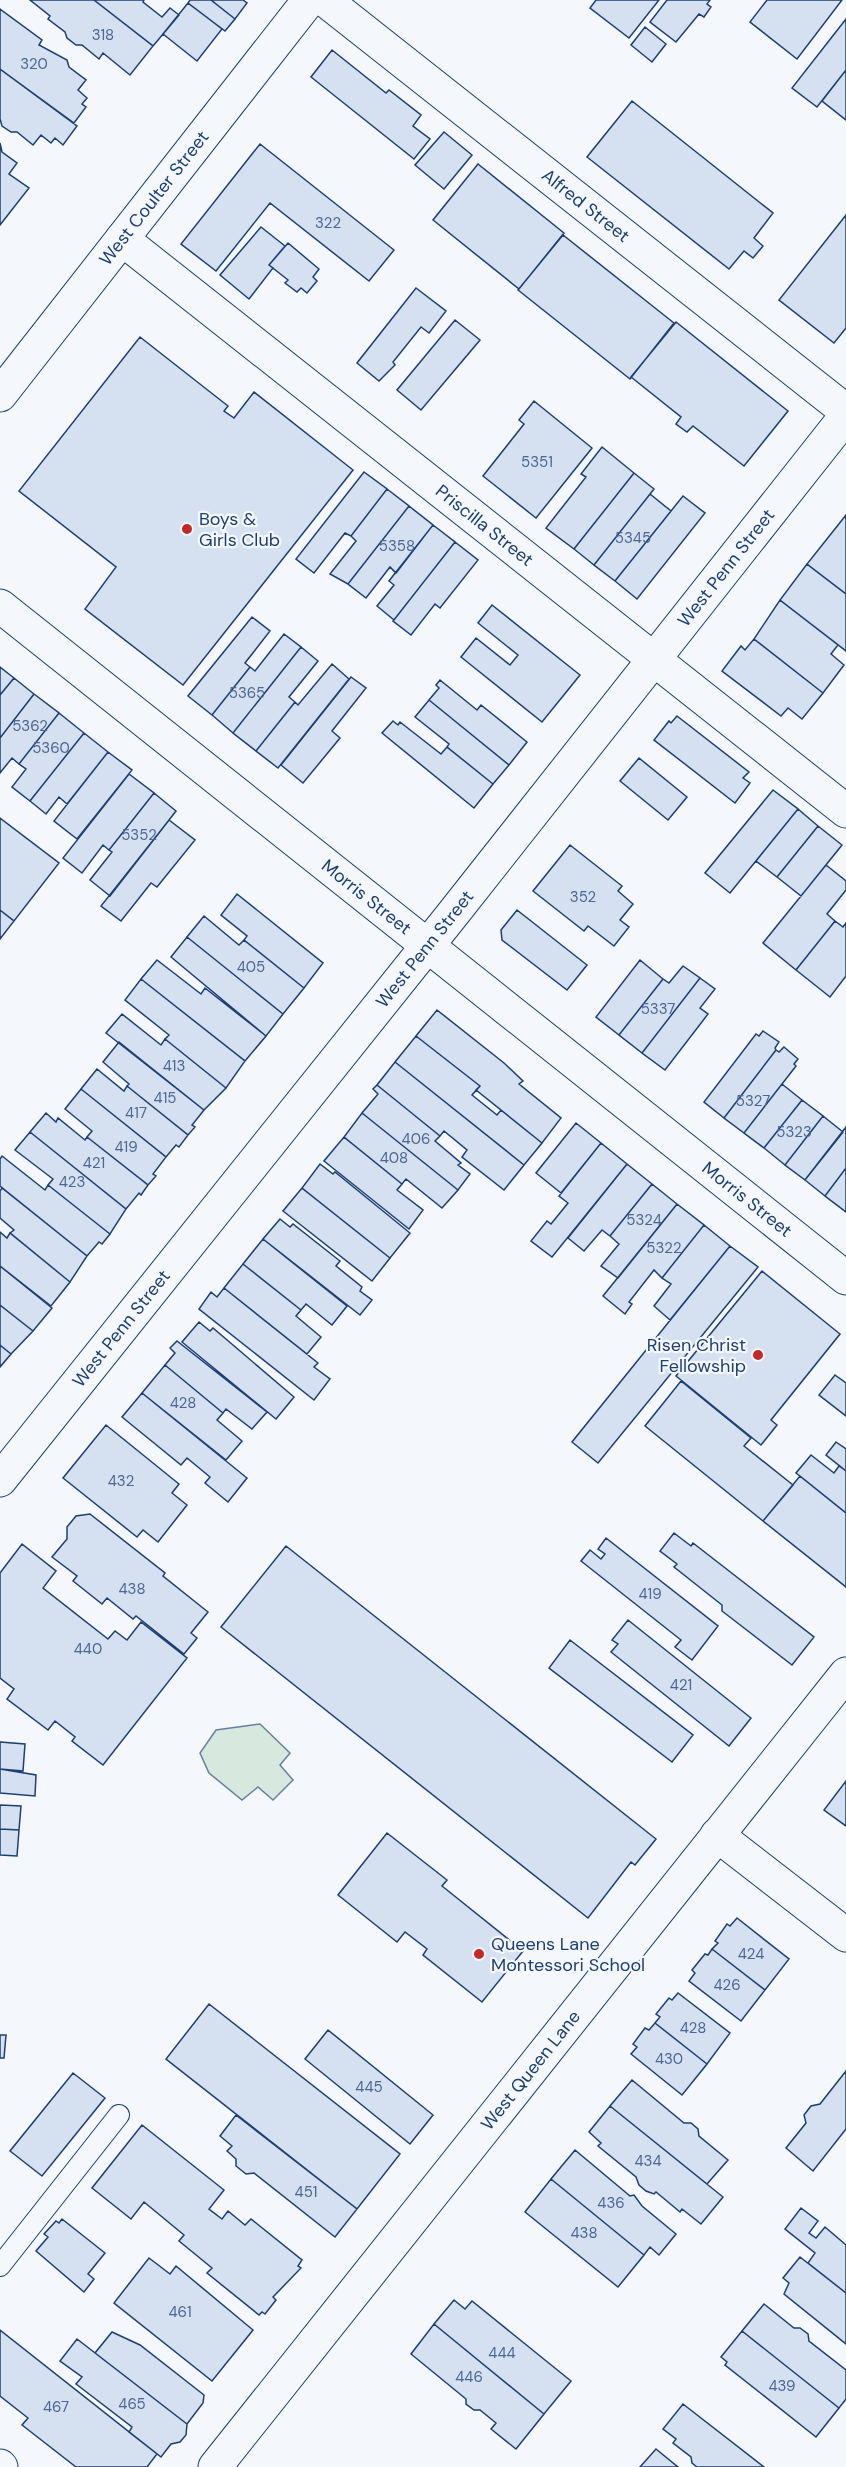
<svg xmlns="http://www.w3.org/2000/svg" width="846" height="2467" font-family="'DM Sans',sans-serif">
<rect width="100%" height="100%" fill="#f4f7fb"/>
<path fill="#d7e8df" stroke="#687fa3" stroke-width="1.5" d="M260,1724l30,29 -10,12 13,15 -20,20 -15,-13 -16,13 -33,-27 -9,-20 16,-23z"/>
<path fill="#d5e0f0" stroke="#1d3f73" stroke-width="1.5" d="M30,0h64l59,46 -23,29 -27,-22 -4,6 -17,-14h-6l-9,-7 -2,-6 -17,-13 2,-3z
M94,0h50l-1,2 19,15 8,-9 9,7 -26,31z
M190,0h21l24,19 -10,12 -37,-28z
M211,0h32l4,3 -12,16z
M596,0h63l-30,38 -39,-30z
M667,0h43l-3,4 4,3 -7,10 -5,-3 -23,28 -26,-20z
M767,0h75l-45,59 -47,-37z
M188,3l34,26 -25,32 -34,-27z
M0,9l42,31 -3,5 28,15 2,7 17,13 -8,10 9,8 -5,6 4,3 -12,16 -74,-54z
M846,19v51l-29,37 -25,-19z
M645,27l21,17 -14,18 -21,-17z
M332,50l54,43 3,-3 32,25 -8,11 17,13 -16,20 -103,-82z
M0,69l77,57 -14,19 -8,-7 -4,5 -10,-8 -8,10 -16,-13h-6l-9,-6 -2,-7z
M846,70v50l-24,-19z
M632,101l141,112 -19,25 9,8 -10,12 -9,-7 -15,18 -142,-112z
M444,132l28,23 -28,34 -29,-24z
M0,143l2,9 15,11 -8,11 20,14 -29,37z
M260,144l134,106 -25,31 -99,-78 -54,68 -35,-27z
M478,164l86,69 -45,56 -86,-69z
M846,215v113l-12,15 -55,-43z
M261,227l24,19 -16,19 4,3 -24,31 -29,-24z
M563,235l111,88 -44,56 -112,-89z
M288,243l31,26 -6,8 4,4 -10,12 -6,-5 -4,4 -12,-9 3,-3 -19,-15z
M416,288l30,23 -17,22 -8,-6 -28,35 2,3 -16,16 -22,-18z
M455,320l25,20 -59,70 -24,-20z
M676,322l112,89 -44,55 -51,-40 -6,6 -11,-8 5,-7 -50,-40z
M140,337l88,69 -4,5 10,7 20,-26 99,78 -170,215 -98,-76 31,-42 -97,-76z
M534,401l58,47 -56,70 -53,-42 41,-52 -5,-4z
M602,447l32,26 -60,76 -28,-21 40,-51 -5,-3z
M364,472l23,17 -36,47 -6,-3 -31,40 -18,-14z
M634,473l20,16 -60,76 -20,-16z
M387,489l22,17 -61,78 -18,-10 26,-33 -5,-5z
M650,494l21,17 -56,70 -21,-16z
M683,496l22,17 -68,86 -22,-18z
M409,506l24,19 -37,48 -6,-6 -24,31 -18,-14z
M846,515v79l-39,-30z
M433,525l22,17 -61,78 -17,-14 17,-21 -5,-4z
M455,542l23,18 -38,48 -5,-4 -24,31 -18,-14z
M807,564l39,30v57l-66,-51z
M780,600l58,45 -7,9 13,11 -21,28 -69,-54z
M492,605l88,70 -38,47 -81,-65 15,-19 34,27 8,-10 -40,-32z
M252,617l18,14 -25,32 5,4 -38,48 -24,-19z
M284,634l17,13 -68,86 -21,-18 38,-48 5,4z
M754,639l69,54 -21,26 -14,-11 -7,8 -59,-45 19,-25 4,4z
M301,647l17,14 -29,36 6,5 -39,49 -23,-18z
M332,664l17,15 -71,89 -22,-17 39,-49 3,3z
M0,667l14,11 -14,17z
M351,677l15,11 -34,43 8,7 -37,45 -22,-18z
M14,678l20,16 -34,44v-43z
M440,680l37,30 4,-5 46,37 -18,23 -80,-65 10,-12 -3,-3z
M34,694l25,19 -40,51 -7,-6 -12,15v-35z
M429,700l80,65 -16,19 -46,-37 2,-3 -34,-27z
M59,713l25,20 -54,68 -18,-14 14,-18 -7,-5z
M677,716l72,56 -6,6 7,5 -15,20 -81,-63 15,-19 2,2z
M393,721l5,4 2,-3 41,32 6,-7 46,37 -19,24 -92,-75z
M84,733l24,19 -41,52 -8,-7 -13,17 -16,-13z
M108,752l24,18 -55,69 -23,-18z
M639,758l48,39 -19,23 -48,-39z
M129,774l25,19 -45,57 -6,-5 -21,28 -19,-15z
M773,790l25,19 -68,84 -25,-20z
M154,793l22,18 -66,85 -20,-16 22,-28 -3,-2z
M798,809l20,17 -41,51 -21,-16z
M0,818l59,45 -45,58 -14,-11z
M169,820l26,20 -38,47 -6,-4 -30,38 -20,-15z
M818,826l24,19 -41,51 -24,-19z
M570,845l52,41 -4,5 15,13 -13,16 9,7 -15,19 -26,-20 -4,5 -51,-40z
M826,865l20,16v9l-19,24 8,7 -39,49 -33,-27z
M237,894l86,69 -19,25 -60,-48 3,-4 -26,-21z
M0,910l14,11 -14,18z
M517,910l70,55 -20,25 -65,-50 -1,-10z
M204,916l35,29 5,-5 60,48 -21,26 -96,-77z
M835,921l8,6 3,-4v53l-16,21 -34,-27z
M187,937l96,77 -17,22 -95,-79z
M157,960l44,34 4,-6 61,48 -21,25 -104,-82z
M640,960l23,19 -44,56 -23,-18z
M683,966l17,12 -58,75 -23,-18 44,-56 6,4z
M700,978l15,11 -15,19 8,6 -43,56 -23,-17z
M141,979l104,82 -19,27 -61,-49 4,-4 -44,-35z
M437,1010l67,53 19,18 -4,3 42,34 -19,25 -66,-53 4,-4 -64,-50z
M122,1014l39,31 4,-6 61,49 -22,22 -98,-77z
M763,1031l16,11 -4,6 1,2 -52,68 -20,-16 52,-68 3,2z
M416,1036l64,50 -8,9 25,20 4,-5 41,33 -18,22 -129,-103z
M119,1042l85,68 -12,15 3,2 -7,8 -61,-49 2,-2 -26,-22z
M784,1047l14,12 -4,5 2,2 -52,67 -20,-15 52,-68 3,2z
M395,1062l129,103 -20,25 -42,-33 5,-7 -23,-19 -4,5 -63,-51z
M97,1069l27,22 3,-5 61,49 -9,12 -3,-2 -10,12 -85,-68z
M782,1084l20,16 -38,48 -20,-15z
M377,1085l63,51 -5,5 26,22 -3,2 12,9 -12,16 -96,-77 16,-19 -5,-5z
M81,1089l85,68 -13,17 3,2 -8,9 -61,-48 5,-6 -27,-22z
M802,1100l21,16 -38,49 -21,-17z
M46,1113l10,9 2,-4 27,22 2,-3 61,48 -7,10 -2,-2 -13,16 -96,-77z
M362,1113l96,77 -16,18 -36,-29 -4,5 -58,-47z
M823,1116l20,16 -38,48 -20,-15z
M576,1123l25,20 -40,50 -25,-20z
M846,1127v41l-21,28 -20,-16z
M30,1132l96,77 -16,25 -62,-49 5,-6 -38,-29z
M344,1137l58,47 -5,6 26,20 -14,19 -85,-68z
M601,1143l26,21 -75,93 -21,-16 16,-20 4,3 17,-21 -9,-7z
M2,1156l43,34 3,-5 62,49 -8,10 -3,-2 -12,14 -87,-70v-27z
M320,1164l13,10 2,-2 75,61 -20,25 -88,-70z
M627,1164l25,20 -42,52 -8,-6 -18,21 -16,-13z
M846,1168v44l-21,-16z
M652,1184l25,20 -59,74 -17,-12 18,-22 -9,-8z
M2,1188l85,68 -17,26 -60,-49 4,-3 -14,-12v-27z
M302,1188l88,70 -18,23 -89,-70z
M677,1204l27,21 -42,53 -8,-8 -25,32 3,2 -7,10 -22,-18z
M280,1219l10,8 3,-3 47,37 -4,5 26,21 -2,4 12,9 -12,15 -97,-76z
M704,1225l26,21 -60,74 -16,-14 17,-22 -9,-6z
M0,1232l7,6 3,-5 60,49 -19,24 -51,-40z
M263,1239l84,67 -15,19 -26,-21 -5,6 -58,-46z
M730,1246l28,21 -160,196 -26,-21z
M243,1264l58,46 -5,6 25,21 -14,17 -83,-66z
M0,1266l52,42 -19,23 -33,-26z
M762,1271l78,63 -69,86 6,5 -16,20 -85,-69z
M224,1288l94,75 -4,4 16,12 -16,21 -115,-91 12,-17 6,5z
M0,1305l33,26 -22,23 -11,-9z
M199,1322l11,9 3,-3 81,69 -18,22 -94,-77z
M177,1341l90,71 -15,17 -26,-20 -3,4 -58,-48 10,-12 -5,-5z
M0,1345l11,9 -11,13z
M165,1365l58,48 -6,7 25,21 -16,19 -84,-67z
M835,1375l11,8v33l-27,-21z
M681,1381l70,57 -7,8 49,39 -30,36 -118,-95z
M142,1393l105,85 -19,24 -23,-19 5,-6 -23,-19 -6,7 -59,-48z
M106,1425l73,59 -7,9 15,12 -29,37 -15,-12 -6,7 -74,-59z
M836,1442l10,7v22l-20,-16z
M811,1455l23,18 5,-7 7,5v42l-50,-40z
M800,1476l46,37v74l-83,-66z
M90,1514l75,59 -2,3 45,36 -17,21 6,5 -13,16 -48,-38 -3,3 -26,-21 -5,6 -29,-23 4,-5 -25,-19 15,-18v-12l9,-11z
M674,1533l17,13 2,-3 121,94 -22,28 -70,-54v-6l-48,-38 3,-3 -17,-13z
M606,1538l112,88 -26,34 -17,-13 6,-7 -100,-79 9,-11 11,9 4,-5 -7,-5z
M22,1544l34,27 -13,17 65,51 7,-8 12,9 14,-18 46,36 -84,107 -31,-24 3,-4 -20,-16 -7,9 -41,-31 7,-10 -14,-11v-105z
M286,1546l370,293 -21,26 -4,-3 -43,56 -367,-291z
M628,1620l123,98 -22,28 -118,-94 7,-8 -6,-4z
M570,1640l123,95 -21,27 -123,-94z
M0,1742l25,2 -2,27 -23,-2z
M0,1769l36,6 -1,21 -35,-3z
M846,1781v45l-22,-16z
M0,1805l21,1 -2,24 -19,-1z
M0,1829l19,1 -2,26 -17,-1z
M387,1833l60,47 -5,6 81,65 -41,51 -59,-47 4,-6 -22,-17 -8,10 -59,-47z
M737,1918l52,41 -24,31 -53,-41 6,-6 -3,-2 12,-17 3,2z
M712,1949l53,41 -24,31 -52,-40 6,-8 -3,-3 13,-16 3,1z
M678,1993l52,40 -23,31 -52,-41 5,-6 -4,-3 13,-16 3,2z
M209,2004l191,150 -43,55 -191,-150z
M655,2023l52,41 -25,31 -51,-41 6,-7 -4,-3 12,-16 4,2z
M328,2030l105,85 -23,29 -105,-85z
M0,2035h6l-2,23h-4z
M846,2071v58l-33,42 -27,-23 20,-25 -2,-8 7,-9 9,-2z
M73,2073l32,25 -63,78 -32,-25z
M632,2080l52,43h7l7,6 1,7 29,24 -21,24 -97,-78z
M610,2106l113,91 -22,27 -19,-15 -2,3 -24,-20 -2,2 -8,-3 -7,-6 -3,-8 -38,-31 3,-3 -12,-11z
M236,2115l121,94 -22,28 -81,-64 -8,1 -10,-8v-7l-9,-8 5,-5 -12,-10z
M142,2125l82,65 -15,19 13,10 6,-8 17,14 6,-6 51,41 -4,6 3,2 -28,29 3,3 -11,14 -3,-2 -3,3 -52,-42 5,-5 -33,-27 5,-6 -40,-33 -13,17 -39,-31z
M575,2150l55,46 4,-1 8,11 34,28 -17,21 -9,-8 -6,8 -93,-76z
M551,2179l93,76 -26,32 -93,-75z
M801,2208l17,13 -9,12 7,5 9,-11 21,18v48l-38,-30 7,-10 -30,-24z
M62,2219l43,34 -17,21 6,5 -10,13 -48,-41 12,-14 -4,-3 12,-13 3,2z
M800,2257l46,36v51l-62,-50 5,-11 -6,-5z
M149,2258l21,16 6,-8 77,64 -41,51 -98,-78z
M454,2300l11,9 7,-8 99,80 -27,33 -110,-90z
M764,2304l30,24h6l8,6 1,7 37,29v29l-7,9 -97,-77z
M434,2324l110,90 -28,35 -25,-20 5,-6 -16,-13h-6l-8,-6v-5l-55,-45z
M0,2330l157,124 -10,13h-71l-54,-42 6,-7 -28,-22z
M742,2331l97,77 -23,29 -91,-72 2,-3 -6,-5z
M112,2332l28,13 64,50 -1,8 -16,21 -92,-71z
M77,2339l110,85 -1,11 -6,7 -9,2 -10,13 -32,-25 3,-5 -56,-43 6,-7 -22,-16z
M683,2404l81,63h-67l-5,-4 -1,-6 -18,-14 3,-4 -13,-10z
M656,2449l22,18h-38z"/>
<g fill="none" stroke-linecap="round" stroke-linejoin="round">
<defs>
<path id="lane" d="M0,2266l119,-151"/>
<g id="street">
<path id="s1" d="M325,0l521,411"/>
<path id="s2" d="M122,239l724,572"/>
<path id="s3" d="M0,395l309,-395"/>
<path id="s4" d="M0,606l846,672"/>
<path id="s5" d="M0,1480l452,-565 394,-499"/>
<path d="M717,1835l129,100"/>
<path d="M0,2466l1,1"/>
<path id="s6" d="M215,2467l631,-793"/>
</g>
</defs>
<use href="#lane" stroke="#1d3f73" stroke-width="22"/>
<use href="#street" stroke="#1d3f73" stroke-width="35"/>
<use href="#lane" stroke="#f4f7fb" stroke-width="20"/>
<use href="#street" stroke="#f4f7fb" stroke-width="33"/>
</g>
<g fill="#c62828" stroke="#f4f7fb" stroke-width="2">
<circle cx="187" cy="529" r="6"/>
<circle cx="758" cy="1355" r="6"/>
<circle cx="479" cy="1954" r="6"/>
</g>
<g text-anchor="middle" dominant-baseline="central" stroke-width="4.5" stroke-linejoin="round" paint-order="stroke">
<g font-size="15" fill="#4b6792">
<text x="103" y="35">318</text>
<text x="34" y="64">320</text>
<text x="328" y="223">322</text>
<text x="537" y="462">5351</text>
<text x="633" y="538">5345</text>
<text x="397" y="546">5358</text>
<text x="247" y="693">5365</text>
<text x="30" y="726">5362</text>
<text x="51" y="748">5360</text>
<text x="139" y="835">5352</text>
<text x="583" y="897">352</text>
<text x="251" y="967">405</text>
<text x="658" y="1009">5337</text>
<text x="174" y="1066">413</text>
<text x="165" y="1098">415</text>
<text x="753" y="1101">5327</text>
<text x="136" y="1113">417</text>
<text x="794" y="1132">5323</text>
<text x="416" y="1139">406</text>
<text x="126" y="1147">419</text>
<text x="394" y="1158">408</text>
<text x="94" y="1163">421</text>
<text x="72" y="1182">423</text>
<text x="644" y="1220">5324</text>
<text x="664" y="1248">5322</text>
<text x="183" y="1403">428</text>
<text x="121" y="1481">432</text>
<text x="132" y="1589">438</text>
<text x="650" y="1594">419</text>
<text x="88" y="1649">440</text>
<text x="681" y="1685">421</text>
<text x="751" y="1954">424</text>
<text x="727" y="1985">426</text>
<text x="693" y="2028">428</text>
<text x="669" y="2059">430</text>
<text x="369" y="2087">445</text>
<text x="648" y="2161">434</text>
<text x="306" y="2192">451</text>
<text x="611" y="2203">436</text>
<text x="584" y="2233">438</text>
<text x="180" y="2312">461</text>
<text x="502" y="2353">444</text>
<text x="469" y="2377">446</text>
<text x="782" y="2386">439</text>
<text x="132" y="2404">465</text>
<text x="56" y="2407">467</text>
</g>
<g font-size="18" fill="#1d3f73" stroke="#f4f7fb">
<text stroke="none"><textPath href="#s3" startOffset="250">West Coulter Street</textPath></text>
<text stroke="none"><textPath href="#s1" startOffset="332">Alfred Street</textPath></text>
<text stroke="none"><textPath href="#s2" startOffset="462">Priscilla Street</textPath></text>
<text stroke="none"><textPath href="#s5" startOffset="1166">West Penn Street</textPath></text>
<text stroke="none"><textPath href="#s4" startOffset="468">Morris Street</textPath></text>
<text stroke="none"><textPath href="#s5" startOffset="680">West Penn Street</textPath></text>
<text stroke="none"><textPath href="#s4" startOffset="954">Morris Street</textPath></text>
<text stroke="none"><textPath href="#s5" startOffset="194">West Penn Street</textPath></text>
<text stroke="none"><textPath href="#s6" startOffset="507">West Queen Lane</textPath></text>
</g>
<g font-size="18" fill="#1d3f73" stroke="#f4f7fb" text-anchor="start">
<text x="199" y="519">Boys &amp;<tspan x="199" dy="21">Girls Club</tspan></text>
<text x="746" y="1345" text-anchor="end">Risen Christ<tspan x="746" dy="21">Fellowship</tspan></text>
<text x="491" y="1944">Queens Lane<tspan x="491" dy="21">Montessori School</tspan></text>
</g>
</g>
</svg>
